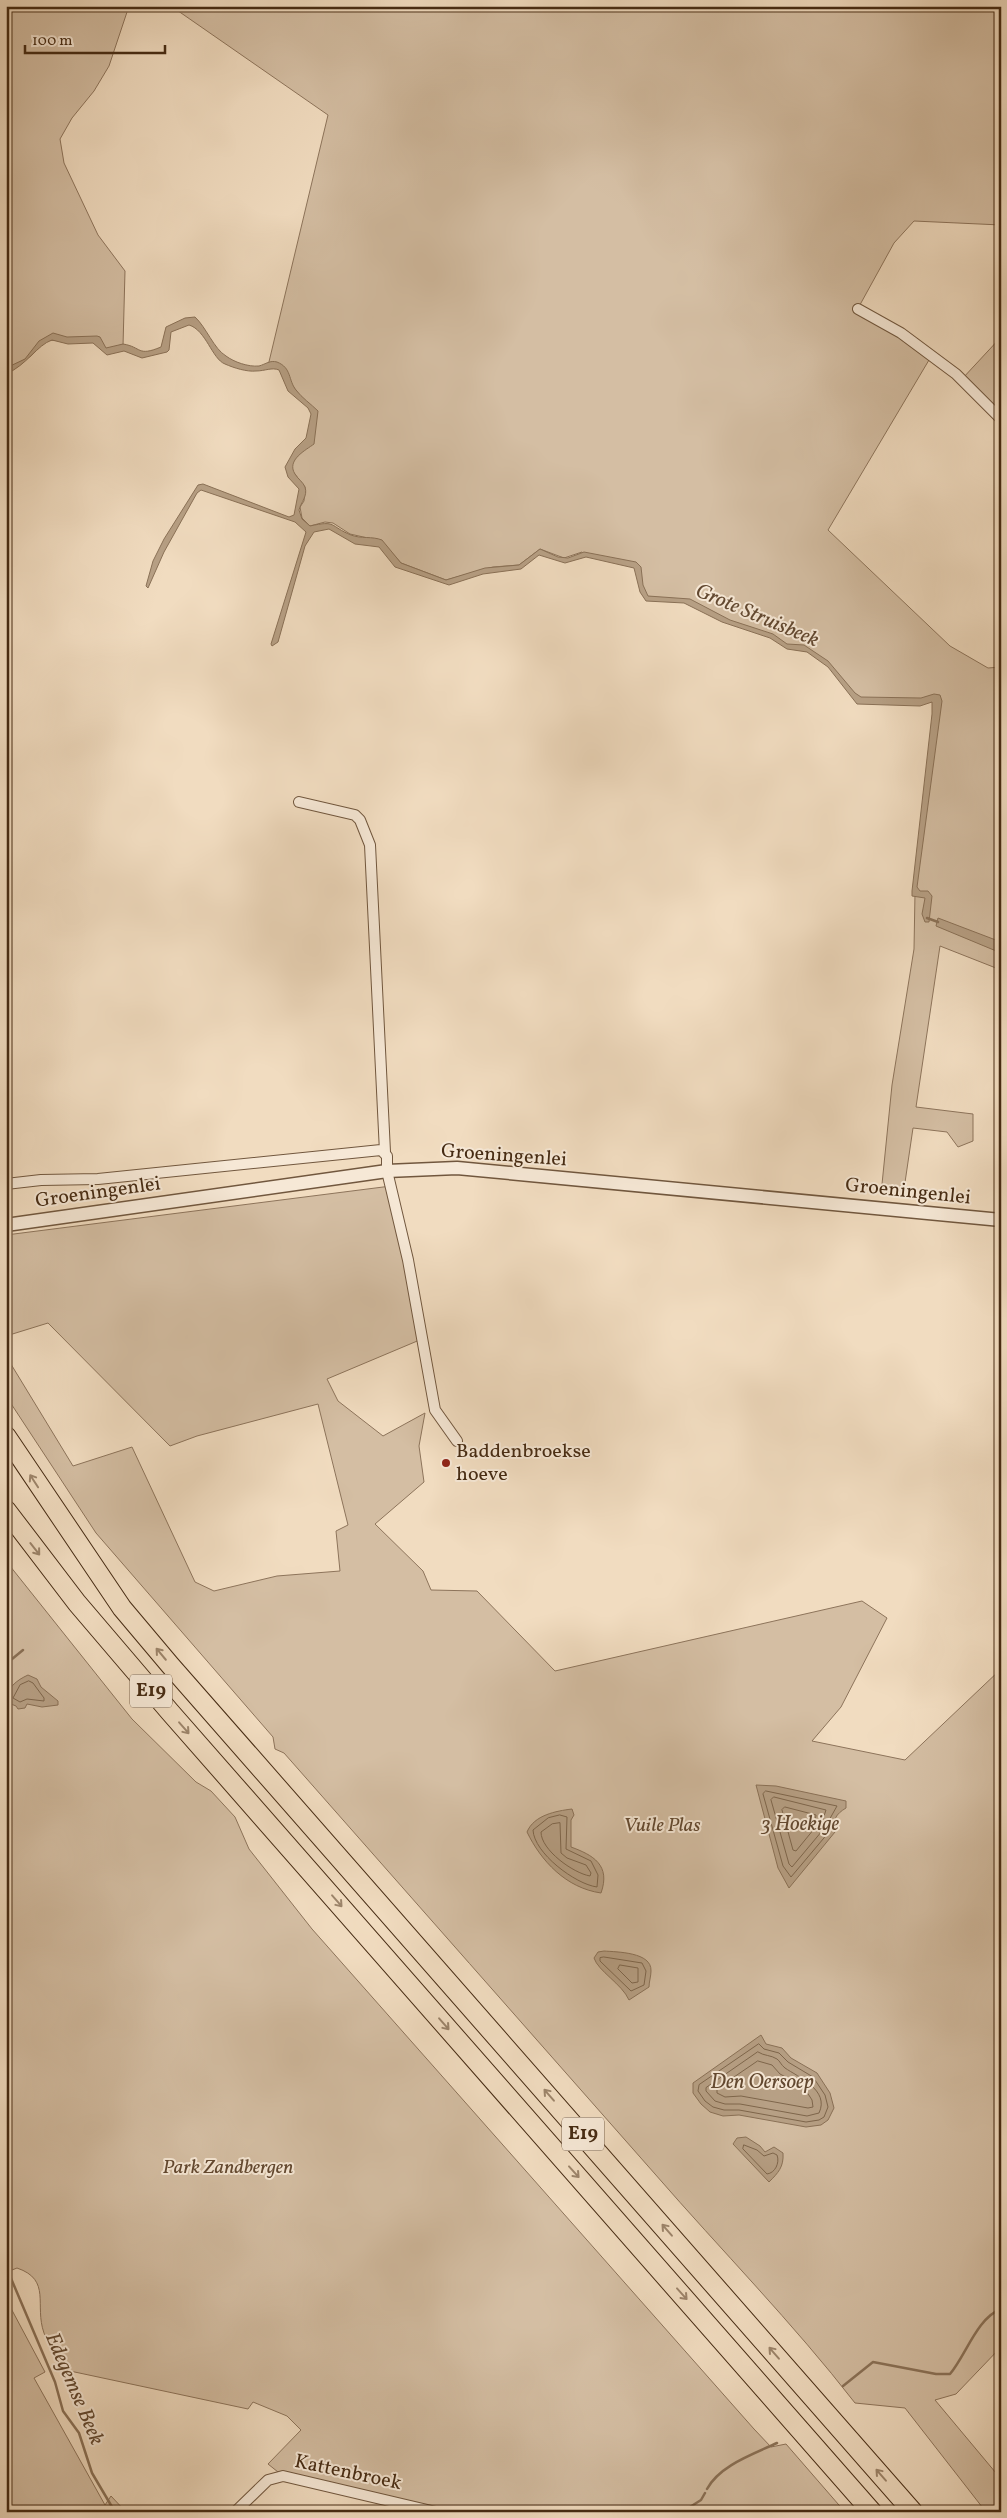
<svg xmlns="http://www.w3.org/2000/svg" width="1007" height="2518" font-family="Vollkorn,serif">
<rect width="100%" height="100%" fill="#f1dcc0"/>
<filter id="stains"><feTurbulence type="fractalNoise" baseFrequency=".004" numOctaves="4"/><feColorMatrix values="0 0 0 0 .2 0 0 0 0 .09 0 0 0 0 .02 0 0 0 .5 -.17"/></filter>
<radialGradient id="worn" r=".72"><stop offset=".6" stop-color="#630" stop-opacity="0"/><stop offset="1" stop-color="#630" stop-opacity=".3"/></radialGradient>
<path fill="#d4bea3" stroke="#8d745b" d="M6,6h123l-20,60 -15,25 -22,27 -12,21 4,24 34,72 27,36 -2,75 -18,4 -5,-8 -55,-2 -14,16 -25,14z
M171,6h830v219l-87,-4 -20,22 -38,69 42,25 31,23 -101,170 122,116 38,22 13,-1v303l-61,-24 -24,161 57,7v27l-15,6 -11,-15 -34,-4 -10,68 -22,-2 11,-109 22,-136 1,-56 24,-191 -80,-2 -30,-35 -20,-13 -22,-5 -14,-11 -35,-10 -53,-25 -41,-5 -6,-30 -55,-12 -1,-2 -18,6 -24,-9 -21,16 -26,2 -47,13 -45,-17 -20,-22 -31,-7 -17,-11 -8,-1 -15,4 -8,-8 -2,-11 4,-6 1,-14 -15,-19 3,-8 12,-12 10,-33c-16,-16 -23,-34 -38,-49h-9l60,-251z
M1001,337v82l-39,-40z
M391,1186l31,153 -95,40 11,22 45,35 42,-23 -6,33 5,36 -49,42 48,47 8,19 46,1 78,80 307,-70 25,17 -46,89 -29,34 93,19 96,-91v678l-45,47 -21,6 66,79v33h-15l-81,-104 -50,-5c-62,-80 -134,-153 -200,-229 -124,-140 -247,-281 -371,-421l-9,-4 -2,-12 -177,-204 -90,-137v-40l67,110 59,-19 63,135 19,9 63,-15 63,-5 -4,-40 12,-6 -30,-121 -121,32 -27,10 -122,-123 -42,13v-101z
M6,1561l126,158 64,63 15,9 24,26 14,32 63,80 442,500 17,18 15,-3 59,68h-409l-153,-36 -15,-12 33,-34 -14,-14 -34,-14 -5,7 -178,-38c-9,-12 -21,-24 -26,-38 -10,-28 8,-53 -27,-65l-5,2 -6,-7z
M6,2299l39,73 -11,6 71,127 6,-9 15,16h-120z"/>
<path fill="#b7a085" stroke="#8a7157" d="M195,317c11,10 19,32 31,39 8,6 22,11 33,10 7,-2 11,-6 18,-4 15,6 11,18 19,28 6,8 15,14 22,21l-4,33c-8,6 -28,16 -19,30 3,5 8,8 10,13 3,9 -4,15 -6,23l3,9 8,7c27,-6 19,0 41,9 10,4 21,1 31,5l19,23 45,17 39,-12 34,-3 21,-16 18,8 10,1 16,-6 52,10 5,5 2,18 5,11 42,3 40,21 43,14 14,10 17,1 24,16 27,32 6,4 60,1 13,-4 6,1 2,6 -25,186 3,4h8l4,5 -3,26h-4l-3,-8 3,-16 -13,-2v-5l20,-177v-12l-12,4 -63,-2 -29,-37 -21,-15 -20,-3 -17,-11 -48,-16 -38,-19 -38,-2 -6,-9 -6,-24 -48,-11 -21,6 -26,-8 -18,14 -38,5 -34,11 -54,-18 -16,-20 -24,-3 -26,-15 -15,3 -9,14 -27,96 -6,4 -1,-2 35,-112 -11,-10 -94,-32 -4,3 -33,59 -16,36 -2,-2 7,-25 11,-22 34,-54 5,-1 86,33 5,-2 5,-26 -11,-12 -3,-10 10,-18 11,-11 5,-24 -3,-6 -20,-17 -9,-21c-7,-3 -14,1 -23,1 -9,1 -22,-3 -31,-7 -13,-5 -19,-34 -36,-39l-18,7 -2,18 -2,2 -25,6 -18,-7 -17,4 -14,-12 -25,1 -16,-4c-15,5 -25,25 -46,34v-6l19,-9 14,-18 14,-8 14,4 30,-1 3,1 6,11 17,-4c19,3 14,13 38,3l5,-20 19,-9z
M938,918l63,24v11l-65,-27z
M28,1675l9,4 4,8 17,14v4l-16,2 -15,-3 -2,4 -7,1 -2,-3 -10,-4c0,-14 11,-22 22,-27z
M756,1785l20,1 70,15v7c-10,6 -14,12 -11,24l-46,56 -11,-20z
M572,1809l2,6 -3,5v27c22,8 40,18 30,46 -35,-5 -60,-32 -74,-61 7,-17 29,-21 45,-23z
M604,1951c13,1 48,1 47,20 0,5 -2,11 -2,16l-20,13c-7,-16 -31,-29 -35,-42l4,-6z
M761,2035l5,9 16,4 9,10 26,15 13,20 4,15 -6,12 -7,5 -15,2 -67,-12 -16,1 -13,-4 -9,-8 -8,-11v-10z
M746,2137l14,9 5,6 9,-5 9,6c1,14 -5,20 -14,29l-36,-38 4,-6z"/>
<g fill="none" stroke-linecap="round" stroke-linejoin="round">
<path stroke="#7e664c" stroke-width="1" d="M29,1681l4,2 11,15v3l-17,-2 -7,3 -7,-4 7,-13z
M766,1791l71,15 -9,16 1,10 -38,45 -8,-11 -20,-72z
M774,1797l52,13 -4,12v9l-30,36 -3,-3 -18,-64z
M785,1807l31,8 -2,14 -18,22 -3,-1 -11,-40z
M560,1815l7,2 -1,32 25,12 7,14 -1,12c-22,-3 -63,-34 -64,-57l15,-12z
M560,1823l1,30 6,5 19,7 5,8 -1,3c-17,-3 -49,-26 -49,-44l11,-8z
M604,1957l38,6 4,8 -2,14 -13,6 -31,-30v-3z
M620,1965l18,3v14l-6,1 -14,-14z
M759,2044l5,5 15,4 9,9 25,15 12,18 3,12 -4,10 -5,3 -13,2 -67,-12h-15l-11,-3 -8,-6 -7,-10 1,-6z
M758,2052c6,4 13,3 19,7 3,2 4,6 8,9 13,9 45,22 34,45l-12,3 -67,-12h-15l-10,-3 -9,-10v-3z
M758,2061l14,4 8,9 23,12 9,14 1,7 -5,1 -67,-12 -16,1 -8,-4v-4z
M744,2145l13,5 7,6 9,-3 4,2c3,8 -2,18 -10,19l-24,-25z"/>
<path stroke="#8a7157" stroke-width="2.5" d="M927,918l11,4
M6,1664l17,-14
M6,2268v1
M10,2276l45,106 8,29 16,22 13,40 23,39
M843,2386l30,-24 63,12h14c16,-19 27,-56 51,-65
M707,2489c13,-24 47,-35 70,-46
M682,2512l19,-12 4,-7"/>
<defs>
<path id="minor" d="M858,309l43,24 55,41 45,45
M299,802l56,13 5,5 10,25 15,307
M6,1184l35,-4 57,-1 283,-29 6,6v15l21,89 27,150 22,31
M235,2512l33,-32 15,-4 153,36"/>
<path id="tertiary" d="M6,1225l381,-54 70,-3 544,52"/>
<path id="motorway" d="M6,1436l116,172 48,57 743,847
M6,1510l71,93 93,109 702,800"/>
</defs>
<use href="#minor" stroke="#71573e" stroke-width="12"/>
<use href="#tertiary" stroke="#71573e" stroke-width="15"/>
<use href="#motorway" stroke="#462b13" stroke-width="21"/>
<use href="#minor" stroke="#f6e8d6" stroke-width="10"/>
<use href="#tertiary" stroke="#f6e8d6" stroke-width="12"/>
<use href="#motorway" stroke="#f1dcc0" stroke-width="19"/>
</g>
<defs><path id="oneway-shaft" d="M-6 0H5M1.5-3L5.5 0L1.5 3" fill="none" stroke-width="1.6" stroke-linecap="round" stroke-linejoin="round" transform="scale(1.25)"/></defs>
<g stroke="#9c846a">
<use href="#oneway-shaft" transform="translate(34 1481) rotate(-123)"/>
<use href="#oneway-shaft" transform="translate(35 1549) rotate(52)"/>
<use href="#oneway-shaft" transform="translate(161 1654) rotate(-130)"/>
<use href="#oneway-shaft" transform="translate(184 1728) rotate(49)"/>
<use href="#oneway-shaft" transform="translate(337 1901) rotate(49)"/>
<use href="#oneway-shaft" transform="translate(444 2024) rotate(49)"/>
<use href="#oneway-shaft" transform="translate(549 2095) rotate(-131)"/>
<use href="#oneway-shaft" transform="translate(574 2172) rotate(48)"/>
<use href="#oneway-shaft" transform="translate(667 2230) rotate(-131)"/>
<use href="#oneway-shaft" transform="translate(682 2294) rotate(48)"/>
<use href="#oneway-shaft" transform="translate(774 2353) rotate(-131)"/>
<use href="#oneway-shaft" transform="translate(881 2475) rotate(-131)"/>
</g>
<circle fill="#8f2418" stroke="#f6e8d6" stroke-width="2" cx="446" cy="1463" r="5"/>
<g text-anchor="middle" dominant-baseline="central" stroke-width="4" stroke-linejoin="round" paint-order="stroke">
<g fill="#f6e8d6" stroke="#7b644e" stroke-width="1">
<rect x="130" y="1674.5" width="42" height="33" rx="4"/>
<rect x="562" y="2117.5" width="42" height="33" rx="4"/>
</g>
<g font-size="19" font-weight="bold" fill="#462b13">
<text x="151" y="1691">E19</text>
<text x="583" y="2134">E19</text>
</g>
<g font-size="20" fill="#462b13" stroke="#f6e8d6">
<text transform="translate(504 1156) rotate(4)">Groeningenlei</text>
<text transform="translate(908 1192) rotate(6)">Groeningenlei</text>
<text transform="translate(98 1193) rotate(-8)">Groeningenlei</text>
<text transform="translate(348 2473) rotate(12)">Kattenbroek</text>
</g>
<g font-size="20" fill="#462b13" stroke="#f6e8d6" text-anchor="start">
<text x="456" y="1452">Baddenbroekse<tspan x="456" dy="23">hoeve</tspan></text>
</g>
<g font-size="20" font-style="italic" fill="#624830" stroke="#f6e8d6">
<text x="662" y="1826">Vuile Plas</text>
<text x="228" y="2168">Park Zandbergen</text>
</g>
<g font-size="21" font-style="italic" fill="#624830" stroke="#f6e8d6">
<text transform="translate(757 616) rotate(23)">Grote Struisbeek</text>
<text x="800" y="1824">3 Hoekige</text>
<text x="762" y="2082">Den Oersoep</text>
<text transform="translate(74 2389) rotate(67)">Edegemse Beek</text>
</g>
</g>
<rect width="1007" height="2518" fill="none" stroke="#f1dcc0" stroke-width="25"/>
<rect x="8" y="8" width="992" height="2503" fill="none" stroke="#462b13" stroke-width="2.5"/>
<rect x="12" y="12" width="982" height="2493" fill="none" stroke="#462b13"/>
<path d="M25 45v8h140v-8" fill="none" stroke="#462b13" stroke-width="2.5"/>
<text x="32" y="45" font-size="15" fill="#462b13" stroke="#f6e8d6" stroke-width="4" paint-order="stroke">100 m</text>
<rect width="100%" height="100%" filter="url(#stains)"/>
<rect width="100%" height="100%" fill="url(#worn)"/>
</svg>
